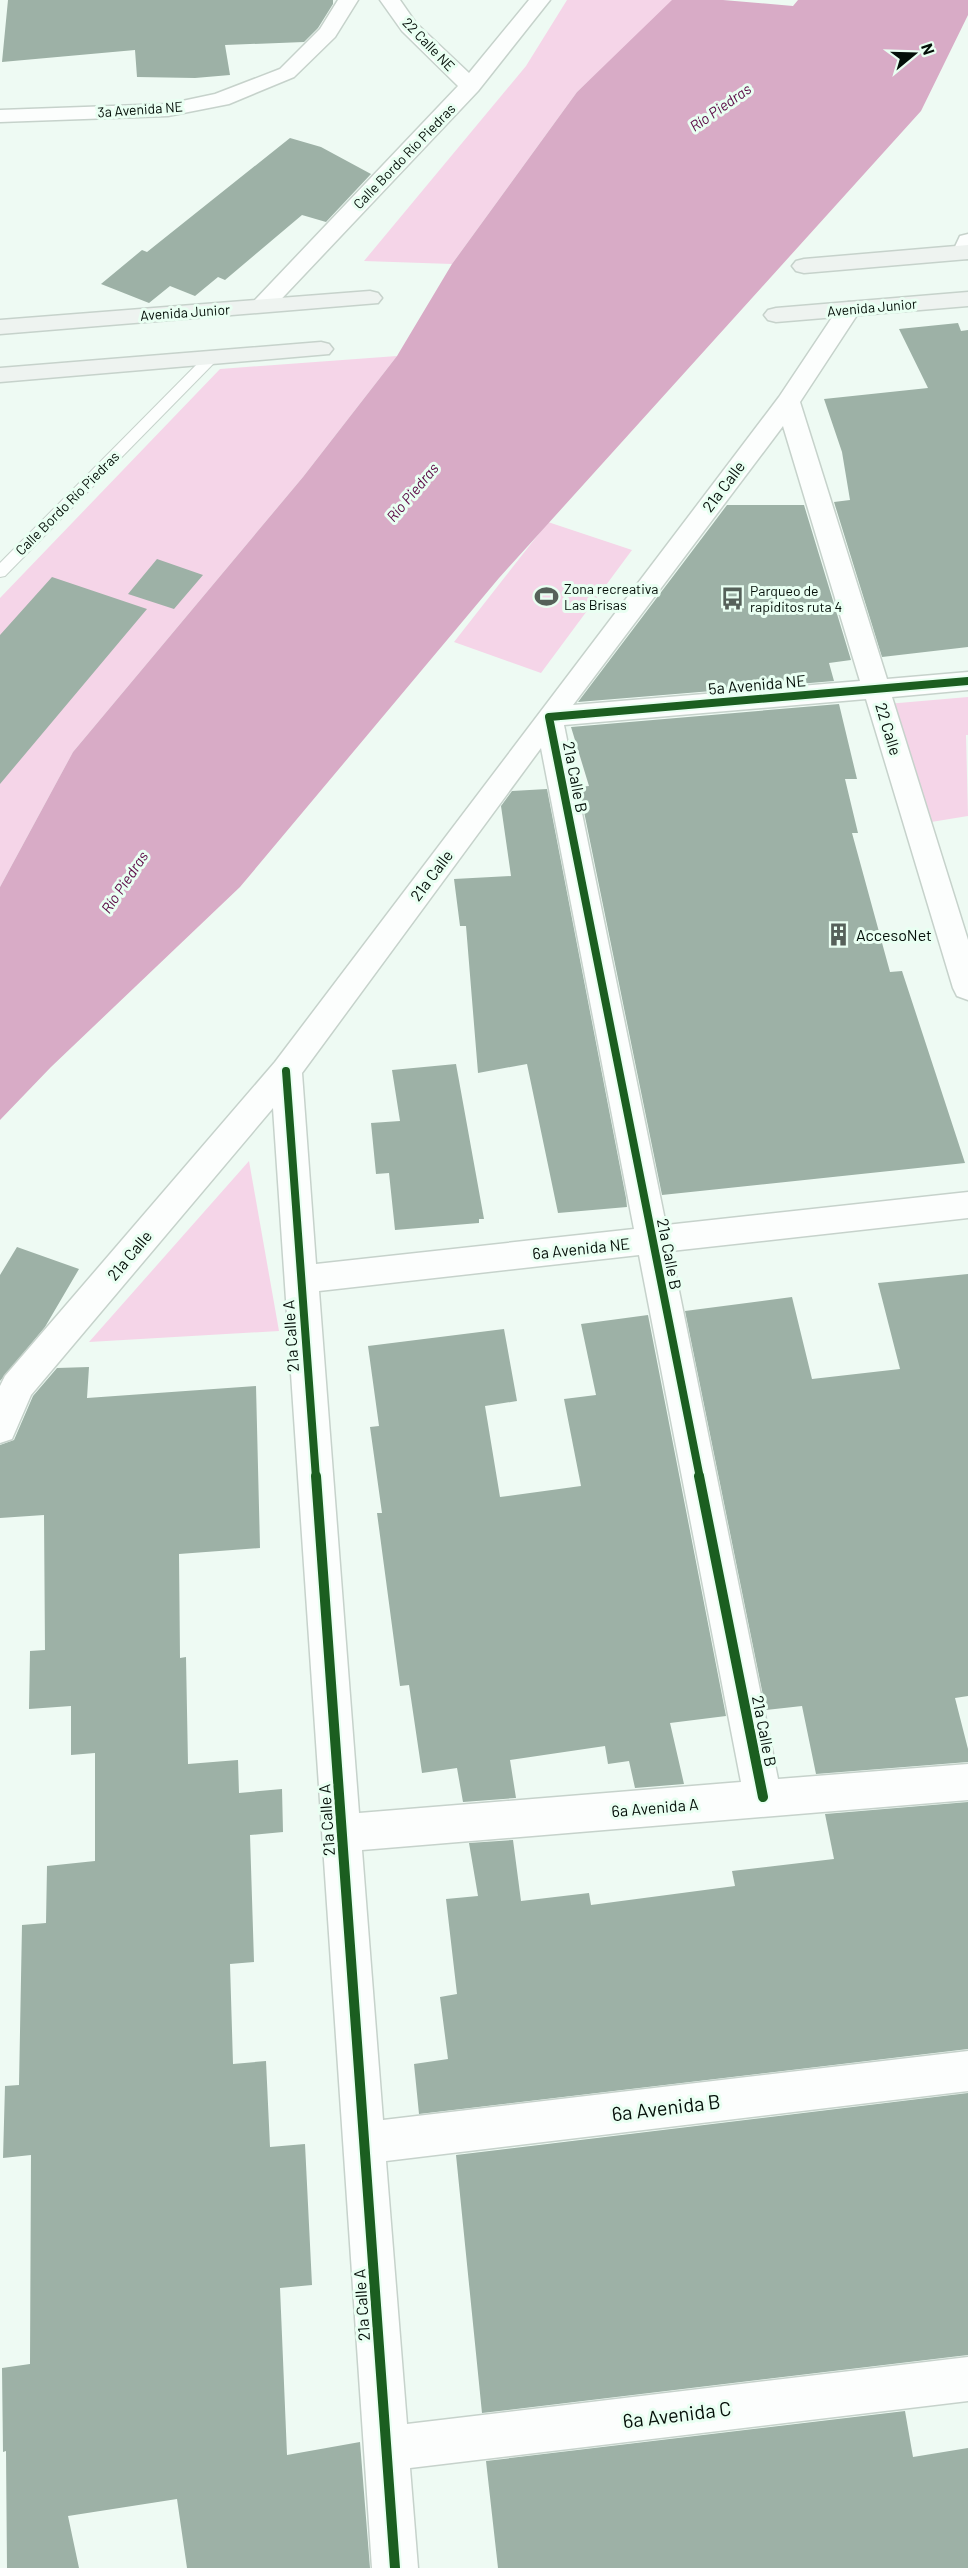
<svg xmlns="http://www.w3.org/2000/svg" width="968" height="2568" font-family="Barlow,sans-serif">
<rect width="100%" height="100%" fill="#eefaf3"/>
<path fill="#f5d5e8" d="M567,0h107l-97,92 -125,172 -88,-3 162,-195z
M397,356l-94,121 -230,275 -73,135v-289l220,-229z
M548,522l84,28 -91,123 -87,-31z
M968,697v38h-2l2,81 -43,7 -38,-119z
M249,1161l30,170 -190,11z"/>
<path fill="#d8abc6" d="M672,0h51l70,6 5,-6h170v15l-47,96 -422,467 -259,309 -189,180 -51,53v-233l73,-135 230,-275 94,-121 55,-92 125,-172z"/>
<path fill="#9db1a6" d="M8,0h325v4l-15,24 -14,14 -79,3 5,30 -35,3 -58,-1 -2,-27 -133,12z
M290,138l31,9 50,27 -45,48 -24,-7 -77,65 -7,-3 -23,19 -25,-10 -21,17 -48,-19 41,-34 5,2z
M958,323l3,8 7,-1v317l-86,10 -48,-155 16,-2 -8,-48 -18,-53 104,-11 -29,-59z
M727,505h77l47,155 -22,3 5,18 -256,21z
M157,559l46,16 -29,34 -46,-15z
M52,577l95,32 -147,175v-149z
M839,704l18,75h-12l13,54h-6l38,139 12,-1 63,192 -303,32 -83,-408 10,-1 -18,-59z
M547,789l79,409 1,9 -69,6 -31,-149 -49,9 -12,-147h-6l-6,-47 57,-3 -10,-70 11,-15z
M456,1064l28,155h-5v4l-84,7 -6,-57 -13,1 -5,-51 29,-2 -8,-51z
M17,1247l62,22 -34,58 -45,54v-106z
M968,1274v422l-13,2 13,51v13l-152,12 -14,-68 -36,4 -81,-399 107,-14 20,82 88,-10 -22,-86z
M648,1315l78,401 -56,7 14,61 -49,4 -6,-27 -21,3 -3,-18 -95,14 6,38 -53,4 -6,-34 -35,5 -13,-88 -9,1 -23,-173h5l-12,-86 9,-1 -11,-80 136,-17 13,72 -32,5 15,91 81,-11 -17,-87 32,-4 -15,-71z
M89,1367l-2,31 169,-12 4,162 -81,6 1,104 6,-1 2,107 50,-4 1,33 43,-4 1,43 -33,3 4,127 -24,2 3,100 33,-3 4,86 35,-3 7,141 -32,3 7,167 73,-13 10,126h-183l-10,-69 -109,17 11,52h-72l-1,-117 -3,1 -1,-84 28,-4 1,-209 -28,3 2,-72 14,-1 3,-160 24,-2 1,-57 48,-5v-108l-24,2v-49l-42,3 1,-58 15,-1 -1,-135 -44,3v-73l14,-5 19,-44 24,-28z
M968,1802v247l-549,65 -5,-50 34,-5 -8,-62 17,-3 -11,-95 32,-3 -9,-53 44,-3 8,61 68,-8 2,12 144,-19 -3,-15 102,-12 -9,-45z
M968,2093v262l-486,58 -26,-258z
M905,2411l8,46 55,-9v120h-470l-12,-107z"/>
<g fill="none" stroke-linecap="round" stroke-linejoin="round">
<defs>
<path id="lane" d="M211,354l5,1v6l-211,215 -5,1v-14l206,-208z"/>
<path id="street" d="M338,0h20l-23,37 -41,40 -65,27 -61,12 -168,6v-12l168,-6 47,-10 65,-25 40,-40z
M380,0h20l16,23 53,50 60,-73h21l-72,91 -208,220h-16l-4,-5 4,-5 204,-215 -56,-55z
M968,234v25l-13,-1 -3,-5 8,-17z
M849,302l8,2 4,5 -61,93 87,277 81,-7v18l-76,7 76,243v60l-11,-4 -4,-8 -87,-289 -302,26 102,500 302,-33v26l-297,33 107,528 190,-15v36l-606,50 21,270 585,-69v40l-582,70 21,263 561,-67v44l-558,67 8,100h-46l-99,-1460 -242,287 -19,44 -12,4v-57l5,-10 270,-314 504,-665 62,-93zM783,426l77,255 -287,24zM541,748l93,481 -318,35 -14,-191zM639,1255l102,527 -382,31 -40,-522z"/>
<path id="secondary" d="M968,245v14l-164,14 -8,-2 -4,-5 4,-5 8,-2z
M370,291l8,2 4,5 -4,5 -378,31v-14z
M968,292v14l-192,16 -8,-2 -4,-5 4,-5 8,-2z
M321,342l8,2 4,5 -4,5 -329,28v-14z"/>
</defs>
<use href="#lane" stroke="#c6d2cb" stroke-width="2"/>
<use href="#street" stroke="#c6d2cb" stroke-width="3"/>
<use href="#secondary" stroke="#c6d2cb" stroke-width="3"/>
<use href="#lane" fill="#fcfefd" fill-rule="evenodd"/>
<use href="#street" fill="#fcfefd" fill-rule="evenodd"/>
<use href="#secondary" fill="#eef3f0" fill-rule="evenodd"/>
<defs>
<path id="cycleway-far1" d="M286,1071l30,407
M700,1478l-151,-761 419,-36"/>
<path id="cycleway" d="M316,1476l79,1092
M699,1476l64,321"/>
</defs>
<use href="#cycleway-far1" stroke="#e9fff2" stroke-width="12"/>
<use href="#cycleway" stroke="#e9fff2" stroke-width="14"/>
<use href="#cycleway-far1" stroke="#1b5e20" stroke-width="8"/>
<use href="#cycleway" stroke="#1b5e20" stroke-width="10"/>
</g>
<defs>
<symbol id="stadium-bare" viewBox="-9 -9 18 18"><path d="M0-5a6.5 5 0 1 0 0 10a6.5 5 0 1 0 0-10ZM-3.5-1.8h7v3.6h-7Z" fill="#56615a" stroke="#e9fff2" stroke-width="2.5" paint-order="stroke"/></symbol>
<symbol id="bus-bare" viewBox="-9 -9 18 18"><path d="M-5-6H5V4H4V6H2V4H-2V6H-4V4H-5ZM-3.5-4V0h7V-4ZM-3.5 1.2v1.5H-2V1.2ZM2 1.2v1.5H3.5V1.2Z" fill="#56615a" stroke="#e9fff2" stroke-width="2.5" paint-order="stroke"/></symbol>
<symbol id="building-bare" viewBox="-9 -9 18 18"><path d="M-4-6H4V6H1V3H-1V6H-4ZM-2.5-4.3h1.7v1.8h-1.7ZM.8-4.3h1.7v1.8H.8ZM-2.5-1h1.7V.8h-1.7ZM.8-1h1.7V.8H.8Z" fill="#56615a" stroke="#e9fff2" stroke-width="2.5" paint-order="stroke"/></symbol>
</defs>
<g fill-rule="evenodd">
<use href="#stadium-bare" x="530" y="580" width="33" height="33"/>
<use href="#bus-bare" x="716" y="582" width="33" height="33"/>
<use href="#building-bare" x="822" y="918" width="33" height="33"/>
</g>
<g text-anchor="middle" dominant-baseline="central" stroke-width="6" stroke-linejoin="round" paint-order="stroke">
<g font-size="14" fill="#040f08" stroke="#e9fff2">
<text transform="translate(429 44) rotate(46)">22 Calle NE</text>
<text transform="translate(140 109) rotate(-4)">3a Avenida NE</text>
<text transform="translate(404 156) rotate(-46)">Calle Bordo Río Piedras</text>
<text transform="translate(872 307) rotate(-5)">Avenida Junior</text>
<text transform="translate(185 312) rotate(-4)">Avenida Junior</text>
<text transform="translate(67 503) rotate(-45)">Calle Bordo Río Piedras</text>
</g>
<g font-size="14" fill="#040f08" stroke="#e9fff2" text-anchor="start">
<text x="564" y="588">Zona recreativa<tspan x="564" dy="16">Las Brisas</tspan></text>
<text x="750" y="590">Parqueo de<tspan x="750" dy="16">rapiditos ruta 4</tspan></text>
</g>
<g font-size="15" font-style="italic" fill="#5b0845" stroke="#e9fff2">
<text transform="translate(720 107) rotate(-35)">Río Piedras</text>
<text transform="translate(412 492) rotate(-50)">Río Piedras</text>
<text transform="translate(124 882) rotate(-56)">Río Piedras</text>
</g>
<g font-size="16" fill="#040f08" stroke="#e9fff2">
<text transform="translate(723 486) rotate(-53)">21a Calle</text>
<text transform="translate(757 684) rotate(-5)">5a Avenida NE</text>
<text transform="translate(889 729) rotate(73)">22 Calle</text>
<text transform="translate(576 777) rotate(79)">21a Calle B</text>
<text transform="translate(431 875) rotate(-53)">21a Calle</text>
<text transform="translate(581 1248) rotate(-6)">6a Avenida NE</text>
<text transform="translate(670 1254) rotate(79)">21a Calle B</text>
<text transform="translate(129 1255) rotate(-50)">21a Calle</text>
<text transform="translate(290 1336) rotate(-94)">21a Calle A</text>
<text transform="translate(765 1731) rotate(79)">21a Calle B</text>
<text transform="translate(655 1807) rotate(-5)">6a Avenida A</text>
<text transform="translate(326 1820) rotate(-94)">21a Calle A</text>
<text transform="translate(361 2305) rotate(-94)">21a Calle A</text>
</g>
<g font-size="16" fill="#040f08" stroke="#e9fff2" text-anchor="start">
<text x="856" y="934">AccesoNet</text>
</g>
<g font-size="20" fill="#040f08" stroke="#e9fff2">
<text transform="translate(666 2107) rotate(-7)">6a Avenida B</text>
<text transform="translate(677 2414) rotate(-7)">6a Avenida C</text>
</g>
</g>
<g transform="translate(914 54) rotate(71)" stroke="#e9fff2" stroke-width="4.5" paint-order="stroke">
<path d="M0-4.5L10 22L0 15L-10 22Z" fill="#040f08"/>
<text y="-9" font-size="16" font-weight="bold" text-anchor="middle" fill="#040f08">N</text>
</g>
</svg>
